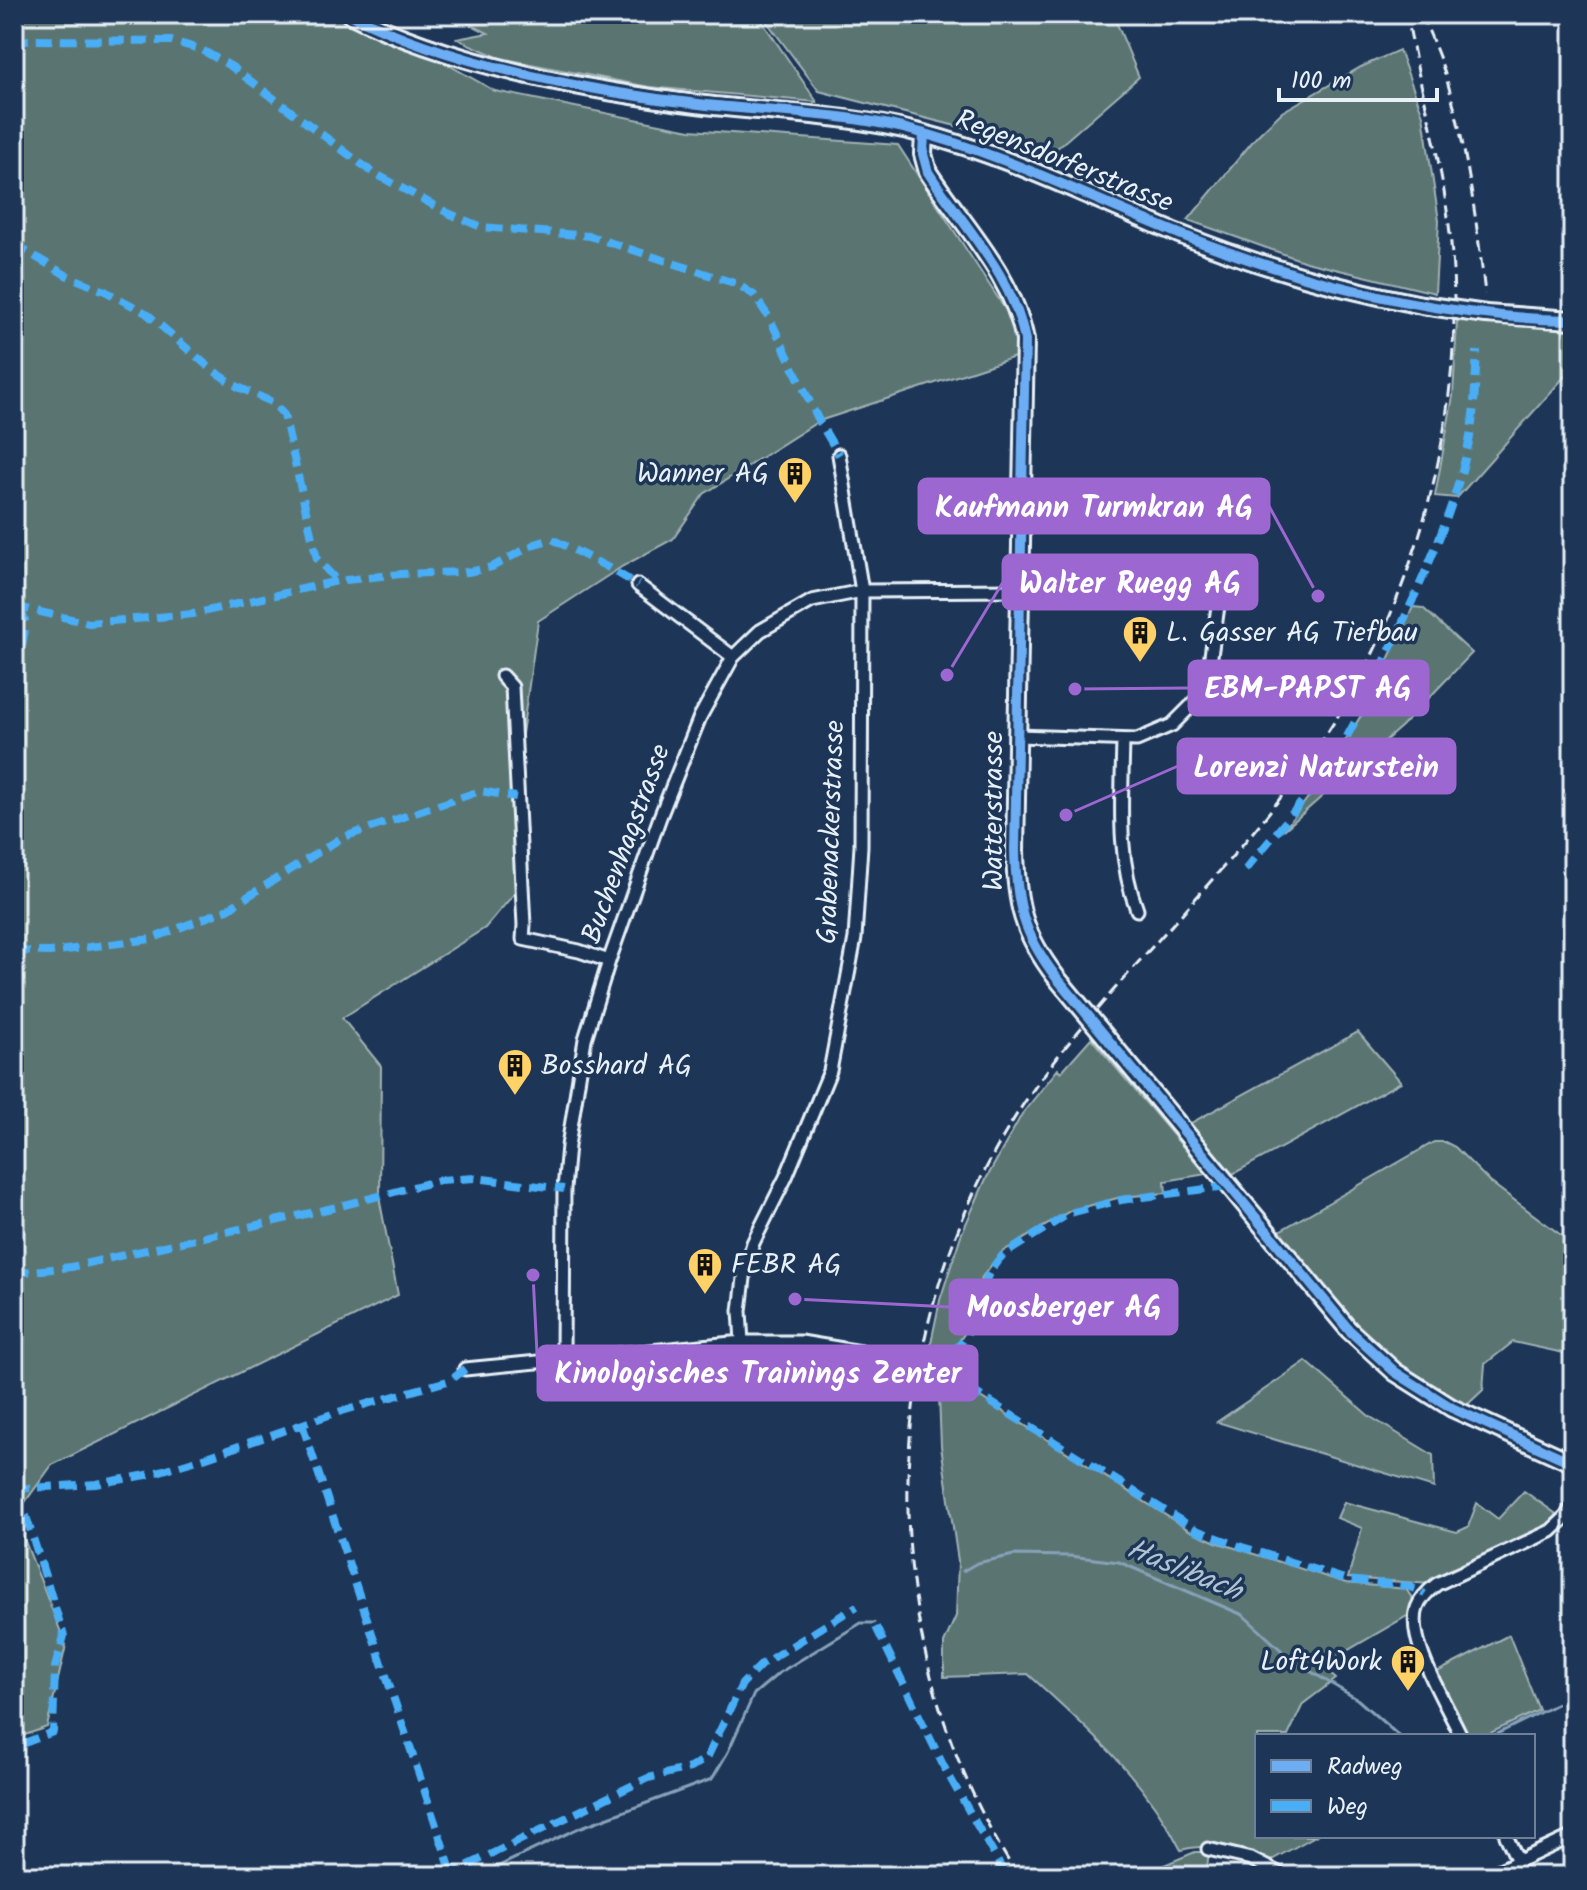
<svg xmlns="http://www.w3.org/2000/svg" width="1587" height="1890" font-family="Kalam,sans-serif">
<rect width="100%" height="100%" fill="#1d3557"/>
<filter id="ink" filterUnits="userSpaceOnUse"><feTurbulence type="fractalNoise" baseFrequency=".0125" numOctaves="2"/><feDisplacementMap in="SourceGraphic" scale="16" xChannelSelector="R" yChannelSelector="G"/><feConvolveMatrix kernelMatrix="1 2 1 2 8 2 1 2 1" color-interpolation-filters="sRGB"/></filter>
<g filter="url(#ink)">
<path fill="#5a7471" stroke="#a1b2b4" stroke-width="2" d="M14,14h344l137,77 195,39 208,15 117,179 3,32 -199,65 -115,73 -31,45 -50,27 -85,55 -18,127 5,133 -40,47 -143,90 39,48 -1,136 18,93 -346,170 -37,51 51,129 -19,82 -33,12z
M450,14h307l60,88 -168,-15 -149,-29 -43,-19 31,-6z
M761,14h352l26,63 -85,74 -235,-60z
M1399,50l24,65 16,106 -4,72 -129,-31 -118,-42 69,-84 25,-24 79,-45z
M1457,321l116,5v41l-116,131 -22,-2 18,-100z
M1413,607l10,1 49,45 -70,73 -118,104 34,-46 44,-70z
M1358,1032l43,50 -170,93 -42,-51z
M1091,1038l115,136 -41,7 1,12 -45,4 -51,14 -68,41 -20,25 -18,57 -9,13 -15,13 -12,-3 12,-57 21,-65 24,-54 37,-67 36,-45 3,3z
M1434,1142h11l10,5 35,35 83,62v111l-60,-13 -28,22 -2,26 -17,16c-27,-15 -54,-30 -77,-50 -43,-36 -77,-81 -113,-123z
M1306,1361l63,55 64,39 1,33 -217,-66z
M938,1370l251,160 27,12 130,41 60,6 8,12 -2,12 -91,53 15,13 -33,25 -15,32h-31v100h58l-45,25c-29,-12 -59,-19 -89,-11 -37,-73 -94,-122 -153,-176l-84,3v-34l12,-27 2,-55 -17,-115z
M1524,1491l35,25 -12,12 -106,48 -10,8 -83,-6 14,-50 -25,-10 7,-16 113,30 11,-5 9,-24 21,16z
M1509,1635l30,75 -55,26h-17l-30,-64z
M1195,1852h14l-3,23 4,1h-72z"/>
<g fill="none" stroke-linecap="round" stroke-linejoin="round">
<path stroke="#87a2b9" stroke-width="3" d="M963,1571l14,-8 37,-8 56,1 49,6 124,53 50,46 64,38 42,37
M1493,1736l66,-33 14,-2
M478,1876l101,-48 133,-49 16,-27 26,-58 25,-21 82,-50h13"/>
<defs>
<path id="street" d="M638,585l95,72
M502,676l10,11 12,238 -1,14 56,12 30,10
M1018,736l119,4 35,-15 28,-28 10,-34 9,-64
M1123,740c-1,58 -7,115 14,170
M742,1342l-2,-31 5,-41 8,-27 33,-66 44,-106 25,-133 6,-92 1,-255 -23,-136
M563,1359l1,-170 4,-43 17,-107 24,-78 51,-144 40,-100 33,-60 27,-26 52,-30 50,-10 158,-1
M465,1369l277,-27h59l66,11
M1461,1736c-14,-31 -55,-95 -44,-128 4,-11 12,-18 20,-24l114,-53 15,-14 7,-12
M1506,1836l12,25
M1208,1849l43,10 33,17
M1487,1876l86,-40"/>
<path id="secondary" d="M350,14c99,51 244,78 355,91 72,8 145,10 215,28 90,23 173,66 259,101 79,32 159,55 243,71
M924,134l-1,20 5,18c35,54 85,103 97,168l-10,510c1,54 8,84 41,127l293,353 46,42 57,36 121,55
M1486,314l87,6"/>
</defs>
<use href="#street" stroke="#e8f1f8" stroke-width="17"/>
<use href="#secondary" stroke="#e8f1f8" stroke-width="22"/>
<use href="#street" stroke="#1d3557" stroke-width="11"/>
<use href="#secondary" stroke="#1d3557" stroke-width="16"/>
<path stroke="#e8f1f8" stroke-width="3" stroke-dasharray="12 6" stroke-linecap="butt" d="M1422,14c7,19 16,38 22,57 22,69 33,152 41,223
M1018,1876c-162,-253 -144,-593 45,-826 110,-136 245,-253 318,-414 58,-127 85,-272 68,-411 -6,-48 -17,-94 -28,-141 -6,-23 -9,-47 -15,-70"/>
<defs>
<path id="secondary-bridge" d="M1422,305l64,9"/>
</defs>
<use href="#secondary-bridge" stroke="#e8f1f8" stroke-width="22" stroke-linecap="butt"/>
<use href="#secondary-bridge" stroke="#1d3557" stroke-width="16"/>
<path stroke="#49aef6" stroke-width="8" stroke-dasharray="16 8" stroke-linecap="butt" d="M14,46l14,-6 143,1 29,8 32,18 140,105 76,41 33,14 109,9 147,48 17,11 16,24 49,102 20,34
M14,244l52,31 39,16 41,22 65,56 27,18 34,15 12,13 33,144 20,22
M14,606l75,17 104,-9 144,-33 63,-7 68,-2 24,-5 43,-23 17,-5 57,29 29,17
M14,693l12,-70 -6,-16
M1245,870c32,-39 67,-77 94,-120 23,-38 41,-79 60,-120 28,-60 56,-123 70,-188 6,-30 6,-61 8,-91
M14,951l36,1 101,-13 77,-30 113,-71 139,-47 36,6
M1229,1186l-108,14 -51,13 -67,42c-25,25 -22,51 -37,80 -6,13 -16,19 -27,27l9,12 31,21 217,135 46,17 106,33 60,6 17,8
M14,1273l57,-6 266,-60 103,-27 35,-2 89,11
M302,1424l151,452
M14,1489l82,-5 51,-9 60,-18 128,-44 116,-33 14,-11
M14,1495l12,21 38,120 -9,31 -2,65 -39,15
M876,1627l68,140 62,109
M446,1876l202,-98 42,-10 17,-10 35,-74 20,-20 95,-58"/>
<defs>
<path id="cycleway" d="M350,14c99,51 245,79 357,91 65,7 132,8 196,23 98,24 186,70 279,107 125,49 256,83 391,85
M924,134l-1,20 5,18c35,54 85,103 97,168l-10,510c1,54 8,84 41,127l293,353 46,42 57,36 121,55"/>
</defs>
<use href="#cycleway" stroke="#1d3557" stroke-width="15"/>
<use href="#cycleway" stroke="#6dadf4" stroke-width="10"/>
</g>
</g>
<defs>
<symbol id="building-pin" viewBox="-11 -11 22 30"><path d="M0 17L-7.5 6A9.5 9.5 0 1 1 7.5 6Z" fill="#ffd166" stroke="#1d3557"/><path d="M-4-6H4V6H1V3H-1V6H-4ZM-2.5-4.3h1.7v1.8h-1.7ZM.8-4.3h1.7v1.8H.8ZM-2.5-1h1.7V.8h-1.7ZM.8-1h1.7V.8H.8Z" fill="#111"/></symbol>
</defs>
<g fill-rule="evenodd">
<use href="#building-pin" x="775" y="454" width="40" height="54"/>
<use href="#building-pin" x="1120" y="613" width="40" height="54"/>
<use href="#building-pin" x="495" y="1046" width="40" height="54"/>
<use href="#building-pin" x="685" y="1245" width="40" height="54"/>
<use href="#building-pin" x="1388" y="1642" width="40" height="54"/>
</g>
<g text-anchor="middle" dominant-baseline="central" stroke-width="7" stroke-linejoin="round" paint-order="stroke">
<g font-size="28" fill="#e8f1f8" stroke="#1d3557">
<text transform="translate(1064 162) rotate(22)">Regensdorferstrasse</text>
<text transform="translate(994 811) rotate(-90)">Watterstrasse</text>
<text transform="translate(832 832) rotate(-88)">Grabenackerstrasse</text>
<text transform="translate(627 844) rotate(-70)">Buchenhagstrasse</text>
</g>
<g font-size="28" fill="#e8f1f8" stroke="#1d3557" text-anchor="start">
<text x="769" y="474" text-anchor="end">Wanner AG</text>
<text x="1166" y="633">L. Gasser AG Tiefbau</text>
<text x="541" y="1066">Bosshard AG</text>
<text x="731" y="1265">FEBR AG</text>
<text x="1382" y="1662" text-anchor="end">Loft4Work</text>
</g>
<g font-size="30" font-style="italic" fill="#b0c3d3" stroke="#1d3557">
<text transform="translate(1184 1571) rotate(22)">Haslibach</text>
</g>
</g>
<path fill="none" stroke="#9c67d0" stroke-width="3" d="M1318 596L1269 506M947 675L1003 582M1075 689L1189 688M1066 815L1178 766M795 1299L950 1307M533 1275L538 1373"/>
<g fill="#9c67d0" stroke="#1d3557" stroke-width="3">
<circle cx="1318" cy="596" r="8"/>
<circle cx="947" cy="675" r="8"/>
<circle cx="1075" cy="689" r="8"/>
<circle cx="1066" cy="815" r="8"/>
<circle cx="795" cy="1299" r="8"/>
<circle cx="533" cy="1275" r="8"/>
</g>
<g fill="#9c67d0" stroke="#9c67d0" stroke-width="3">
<rect x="919" y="479" width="350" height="54" rx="8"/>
<rect x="1003" y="555" width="254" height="54" rx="8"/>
<rect x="1189" y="661" width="239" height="54" rx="8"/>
<rect x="1178" y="739" width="277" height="54" rx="8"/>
<rect x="950" y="1280" width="227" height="54" rx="8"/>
<rect x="538" y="1346" width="439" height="54" rx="8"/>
</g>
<g font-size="30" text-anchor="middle" font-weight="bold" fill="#fff">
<text x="1094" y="517">Kaufmann Turmkran AG</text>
<text x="1130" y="593">Walter Ruegg AG</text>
<text x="1308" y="698">EBM-PAPST AG</text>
<text x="1316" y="777">Lorenzi Naturstein</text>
<text x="1064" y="1317">Moosberger AG</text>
<text x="758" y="1383">Kinologisches Trainings Zenter</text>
</g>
<rect width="1587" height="1890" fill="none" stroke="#1d3557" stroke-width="48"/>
<rect x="24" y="24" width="1539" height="1842" fill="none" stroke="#e8f1f8" stroke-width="3" filter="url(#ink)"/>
<rect x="1255" y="1734" width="280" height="104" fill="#1d3557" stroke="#6e8097" stroke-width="2"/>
<rect x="1271" y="1760" width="40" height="12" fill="#6dadf4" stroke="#6e8097" stroke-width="2"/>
<text x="1327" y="1774" font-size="24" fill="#e8f1f8">Radweg</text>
<rect x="1271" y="1800" width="40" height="12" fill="#49aef6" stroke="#6e8097" stroke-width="2"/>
<text x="1327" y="1814" font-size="24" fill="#e8f1f8">Weg</text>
<path d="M1279 88v12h158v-12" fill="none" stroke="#e8f1f8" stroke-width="4"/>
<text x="1291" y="88" font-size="24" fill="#e8f1f8" stroke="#1d3557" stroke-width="6" paint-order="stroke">100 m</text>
</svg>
